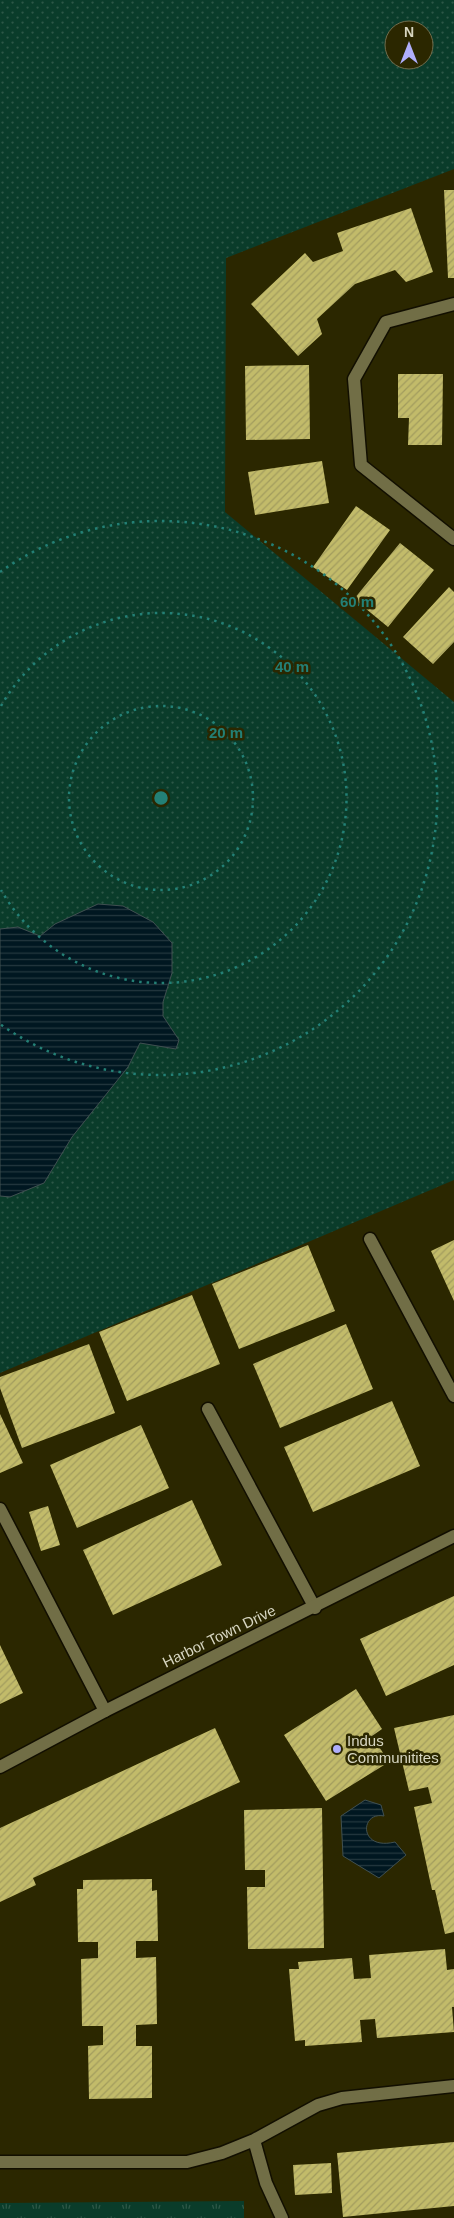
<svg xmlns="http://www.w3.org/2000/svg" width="454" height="2218" font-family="Arial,sans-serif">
<defs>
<pattern id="grass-dots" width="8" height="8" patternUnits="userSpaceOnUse" patternTransform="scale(1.25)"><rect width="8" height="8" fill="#0a3c2a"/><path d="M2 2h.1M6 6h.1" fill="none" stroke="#2d5747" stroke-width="1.8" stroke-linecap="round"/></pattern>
<pattern id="park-tufts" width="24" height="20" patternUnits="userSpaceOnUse" patternTransform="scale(1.25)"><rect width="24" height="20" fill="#0a3c2a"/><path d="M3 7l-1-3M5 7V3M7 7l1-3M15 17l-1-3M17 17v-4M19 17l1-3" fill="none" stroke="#2d5747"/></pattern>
<pattern id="water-rules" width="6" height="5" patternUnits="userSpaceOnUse" patternTransform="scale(1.25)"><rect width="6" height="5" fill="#001721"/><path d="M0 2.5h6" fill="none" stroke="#24383f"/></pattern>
<pattern id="building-hatch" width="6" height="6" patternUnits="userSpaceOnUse" patternTransform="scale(1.25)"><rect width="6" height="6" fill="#c2bb6a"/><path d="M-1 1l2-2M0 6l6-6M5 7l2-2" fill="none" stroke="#a29c5e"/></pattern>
</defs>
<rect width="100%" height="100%" fill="#2b2700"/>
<path fill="url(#grass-dots)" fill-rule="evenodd" d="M0,0h454v169l-228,89 -1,254 229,190v478l-454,193zM394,30h30v30h-30z"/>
<path fill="url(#park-tufts)" d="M244,2201v17h-244v-15z"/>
<path fill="url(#water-rules)" stroke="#405051" d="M98,904l25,2 30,16 19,21v30l-9,29v14l16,24 -3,9 -36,-6 -12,24 -56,70 -28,46 -34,14 -10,-1v-267l18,-2 22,9 15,-12z
M365,1800l16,5 3,11c-24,-5 -26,35 11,26l11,13 -27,23 -36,-22 -2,-40z"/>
<path fill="url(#building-hatch)" d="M444,190h10v88h-6z
M411,208l22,64 -27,10 -11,-12 -40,14 -38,35 5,15 -24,22 -47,-52 54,-51 8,9 30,-11 -6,-18z
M309,365l1,74 -64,1 -1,-74z
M398,374h45l-1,71h-34l1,-27h-11z
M322,461l7,42 -74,12 -7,-43z
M356,506l34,24 -43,60 -34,-23z
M400,543l34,27 -46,57 -34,-28z
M449,587l5,5v50l-21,22 -30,-27z
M454,1240v61l-23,-50z
M308,1245l27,66 -96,38 -27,-65z
M192,1295l28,69 -93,37 -28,-69z
M346,1324l27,65 -93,39 -27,-64z
M89,1344l26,69 -93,35 -22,-60v-11z
M392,1401l28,65 -107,46 -29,-65z
M0,1414l23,49 -23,10z
M141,1425l28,63 -92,40 -27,-63z
M192,1500l30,65 -109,50 -30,-65z
M48,1506l12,39 -19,6 -12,-39z
M454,1596v69l-68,31 -26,-57z
M0,1645l23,48 -23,11z
M356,1689l26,40 -10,7 17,26 -63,39 -42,-66z
M454,1715v217l-9,2 -10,-44h-3l-18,-83 18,-4 -4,-16 -19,4 -15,-63z
M215,1728l25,54 -207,96 3,7 -36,17v-74z
M322,1808l2,140 -76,1 -1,-62h18v-17h-20l-1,-60z
M152,1879v12l5,-1 1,51h-22v17l20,-1 1,67 -21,1v21h16v52l-63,1 -1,-53 15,-1v-19h-21l-1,-67 17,-1v-16h-20l-1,-53h6v-9z
M445,1949l2,21 7,-1v38h-2l2,25 -77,6 -2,-19 -15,1 2,22 -57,4v-6l-10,1 -6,-72h10l-1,-7 54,-4 2,21 17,-1 -2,-23z
M454,2142v64l-111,11 -6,-64z
M331,2163l1,30 -37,2 -2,-30z"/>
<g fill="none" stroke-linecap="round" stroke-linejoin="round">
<defs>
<path id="lane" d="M370,1239l84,157
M208,1409l107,199
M0,1509l105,202
M254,2140l12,43 16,35
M0,2162h187l35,-9 32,-13 64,-35 24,-7 112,-12"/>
<path id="street" d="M454,304l-68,18 -32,57 7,86 93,74
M0,1767l105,-56 349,-175"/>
</defs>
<use href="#lane" stroke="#120f00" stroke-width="15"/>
<use href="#street" stroke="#120f00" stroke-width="15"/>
<use href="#lane" stroke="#716e46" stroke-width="12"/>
<use href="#street" stroke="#716e46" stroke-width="12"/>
</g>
<g fill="none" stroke="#238076" stroke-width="2.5" stroke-dasharray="2.5 5">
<circle cx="161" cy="798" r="92"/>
<path d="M1 706A185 185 0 1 1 1 890"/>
<path d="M0 572A277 277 0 1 1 0 1024"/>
</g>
<circle fill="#afaefa" stroke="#2b2700" stroke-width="2" cx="337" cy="1749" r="5"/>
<g text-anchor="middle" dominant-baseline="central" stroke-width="5" stroke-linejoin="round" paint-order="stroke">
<g font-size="15" fill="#d7d6c1" stroke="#2b2700">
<text transform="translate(219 1636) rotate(-26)">Harbor Town Drive</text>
</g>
<g font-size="15" fill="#d7d6c1" stroke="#2b2700" text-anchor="start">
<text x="347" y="1740">Indus<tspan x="347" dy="17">Communitites</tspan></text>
</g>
</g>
<circle cx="161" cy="798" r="8" fill="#238076" stroke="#2b2700" stroke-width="2.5"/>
<g font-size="15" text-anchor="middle" font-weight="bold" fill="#238076" stroke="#2b2700" stroke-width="5" stroke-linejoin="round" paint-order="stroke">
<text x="357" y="607">60 m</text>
<text x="292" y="672">40 m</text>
<text x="226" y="738">20 m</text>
</g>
<g transform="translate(409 45)"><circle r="24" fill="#2b2700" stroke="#706d4d"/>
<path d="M0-4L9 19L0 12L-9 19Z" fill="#afaefa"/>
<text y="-8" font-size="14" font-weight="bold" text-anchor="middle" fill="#d7d6c1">N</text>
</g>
</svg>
